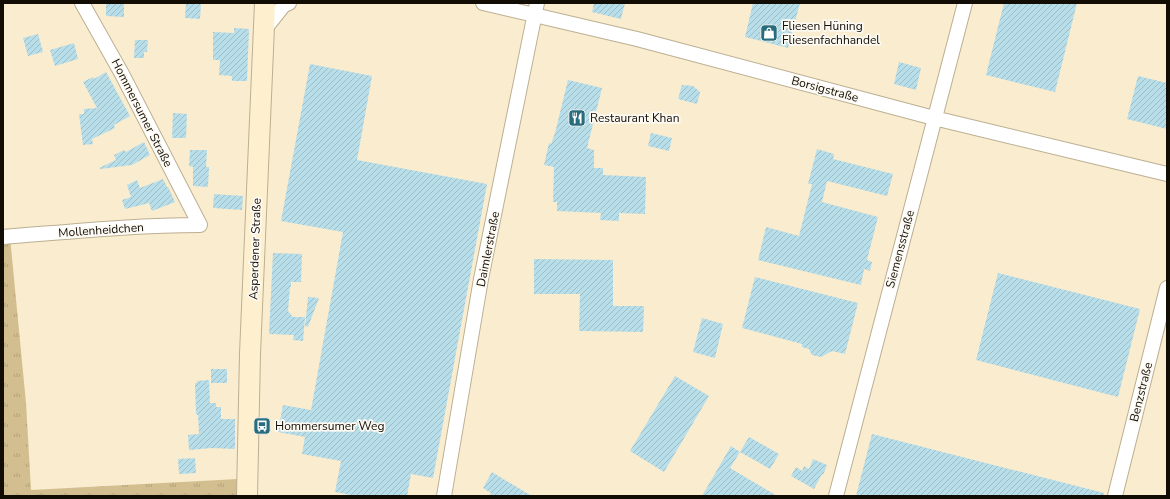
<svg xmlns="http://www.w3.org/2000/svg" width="1170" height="499" font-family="'Nunito Sans',sans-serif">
<defs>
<pattern id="grass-tufts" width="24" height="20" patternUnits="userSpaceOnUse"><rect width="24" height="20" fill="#d2be8f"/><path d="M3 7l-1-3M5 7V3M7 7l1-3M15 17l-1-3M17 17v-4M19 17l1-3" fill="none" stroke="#b3a27a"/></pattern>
<pattern id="building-hatch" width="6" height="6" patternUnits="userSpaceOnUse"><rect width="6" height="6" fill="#b8dee9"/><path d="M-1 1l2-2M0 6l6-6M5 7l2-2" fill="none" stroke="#9dbdc6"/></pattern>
</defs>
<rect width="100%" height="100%" fill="#faecce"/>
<path fill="url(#grass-tufts)" d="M3,237h7l16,166 5,87 207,-11 -1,17h-234z"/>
<path fill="url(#building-hatch)" d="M106,3h18v14l-18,-1z
M186,3h15l-1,16 -15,-1z
M594,3h31l-4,16 -29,-7z
M753,3h47l-12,45 -43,-11z
M1004,3h73l-22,89 -69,-17z
M234,28l15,1 -2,52h-15v-5l-13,-1 1,-15h-7v-28l21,1z
M38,34l5,18 -15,4 -5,-18z
M135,40h13l-1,12h-3v6h-10z
M74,43l4,16 -23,7 -5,-16z
M899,62l22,6 -5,22 -22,-6z
M310,64l62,12 -15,84 130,24 -54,294 -22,-4 -4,22h-51l-21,-4 6,-31 -39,-7 3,-17 -27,-5 5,-27 28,5 32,-178 -62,-11z
M106,72l24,44 -16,9 1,3 -23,11 1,5 -10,1 -4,-31h5v-5l13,-1 -14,-26 10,-5 1,2z
M1138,76l29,7v46l-40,-10z
M568,80l34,8 -15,60 7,2v18h9v7l43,2 -1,37 -26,-1v8l-19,-1 1,-7 -44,-2v-9h-4l1,-35 -10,-2 5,-22 2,1 4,-11z
M682,85l11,1 7,6 -3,12 -19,-5z
M173,113l14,1 -1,24h-14z
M651,133l21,5 -3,13 -21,-5z
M144,142l6,13 -18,10 -32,4 -1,-1 17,-8 -2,-5 10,-5 2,2z
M817,149l17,5 -1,5 60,15 -6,22 -60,-15 -5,21 56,15 -11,43 5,2 -2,9 -6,-2 -3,16 -103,-25 8,-33 33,9 13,-52h-4z
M190,150h17l-1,17h3l-1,20 -15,-1v-19l-4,-1z
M163,179l4,8h1l7,15 -23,9 -3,-8 -24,6 -3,-9 9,-3 -4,-12 10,-5 3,8z
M214,194l29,2 -1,14 -29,-2z
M273,253l29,1 -1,28h-10v5h-1l-2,24 5,6h12l-2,24 -10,-1 1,-5 -25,-1z
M534,259l79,1v46h31l-1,26 -64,-1 1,-37h-46z
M998,273l142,36 -22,88 -142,-37z
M755,277l103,26 -13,51 -13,-3 -11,6 -9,-2 -3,-6 -7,-2v-3l-60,-16z
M308,297l11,1 -11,29 -3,-1z
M702,318l21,6 -8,34 -22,-6z
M211,369h16v14h-16z
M675,376l34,20 -45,76 -34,-21z
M209,380l1,23h6v4h5v12h14v30l-23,-1 -23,2 -1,-15 11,-1 -1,-19 -2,-1 -1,-31h2v-2z
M872,434l232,59v3h-248z
M749,437l30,17 -9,15 -30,-17 -10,16 47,28h-75l29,-50 9,6z
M195,458l1,15 -17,1 -1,-15z
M813,459l14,6 -4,10 -1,-1 -8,15 -23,-13 5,-9 6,4 2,-5 5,3z
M492,472l8,5 32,19h-43l2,-3 -8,-5z"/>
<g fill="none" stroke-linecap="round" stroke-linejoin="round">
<defs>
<path id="street" d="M483,3l154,36 297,79 233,56
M264,30l20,-25 5,-2
M3,237c65,-5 131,-12 197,-12l-78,-151 -40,-71
M444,496l37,-217 56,-276
M836,496l129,-493
M1115,496l52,-208"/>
<path id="secondary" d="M247,496l3,-142 15,-351"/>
</defs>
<use href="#street" stroke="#bcaf92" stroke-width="16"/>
<use href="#secondary" stroke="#bcaf92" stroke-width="22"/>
<use href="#street" stroke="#fff" stroke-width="14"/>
<use href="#secondary" stroke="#fef0cf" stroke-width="20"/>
</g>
<defs>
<symbol id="shop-square" viewBox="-11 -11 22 22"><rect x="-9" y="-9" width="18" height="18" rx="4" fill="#286c7d" stroke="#fdfaf4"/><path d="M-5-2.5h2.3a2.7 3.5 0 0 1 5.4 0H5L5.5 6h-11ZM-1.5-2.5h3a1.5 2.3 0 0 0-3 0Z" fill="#fff"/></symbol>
<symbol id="restaurant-square" viewBox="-11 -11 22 22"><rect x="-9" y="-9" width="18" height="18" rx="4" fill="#286c7d" stroke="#fdfaf4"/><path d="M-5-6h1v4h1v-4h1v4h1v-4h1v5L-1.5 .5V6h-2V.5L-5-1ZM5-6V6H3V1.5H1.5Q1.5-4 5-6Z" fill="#fff"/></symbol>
<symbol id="bus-square" viewBox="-11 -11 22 22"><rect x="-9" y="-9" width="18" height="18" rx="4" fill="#286c7d" stroke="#fdfaf4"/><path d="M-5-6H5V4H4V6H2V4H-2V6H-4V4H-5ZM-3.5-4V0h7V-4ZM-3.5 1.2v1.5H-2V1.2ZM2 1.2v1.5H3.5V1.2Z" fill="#fff"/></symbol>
</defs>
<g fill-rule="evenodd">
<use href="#shop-square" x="759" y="23" width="20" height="20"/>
<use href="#restaurant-square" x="567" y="108" width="20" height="20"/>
<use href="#bus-square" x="252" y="416" width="20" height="20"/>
</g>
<g text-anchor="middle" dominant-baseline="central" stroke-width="3.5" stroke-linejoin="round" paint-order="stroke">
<g font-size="12" fill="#120d04" stroke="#fdfaf4" text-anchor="start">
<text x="782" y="26">Fliesen Hüning<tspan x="782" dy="14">Fliesenfachhandel</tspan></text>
<text x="590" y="118">Restaurant Khan</text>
<text x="275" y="426">Hommersumer Weg</text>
</g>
<g font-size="12" fill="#120d04" stroke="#fdfaf4">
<text transform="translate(825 89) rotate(15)">Borsigstraße</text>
<text transform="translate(142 113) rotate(63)">Hommersumer Straße</text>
<text transform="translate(101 230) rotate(-4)">Mollenheidchen</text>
<text transform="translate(255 249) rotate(-88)">Asperdener Straße</text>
<text transform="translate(488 249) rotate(-79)">Daimlerstraße</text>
<text transform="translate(900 249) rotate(-75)">Siemensstraße</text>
<text transform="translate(1141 392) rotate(-76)">Benzstraße</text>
</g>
</g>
<rect width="1170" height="499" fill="none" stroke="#120d04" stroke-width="8"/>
</svg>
